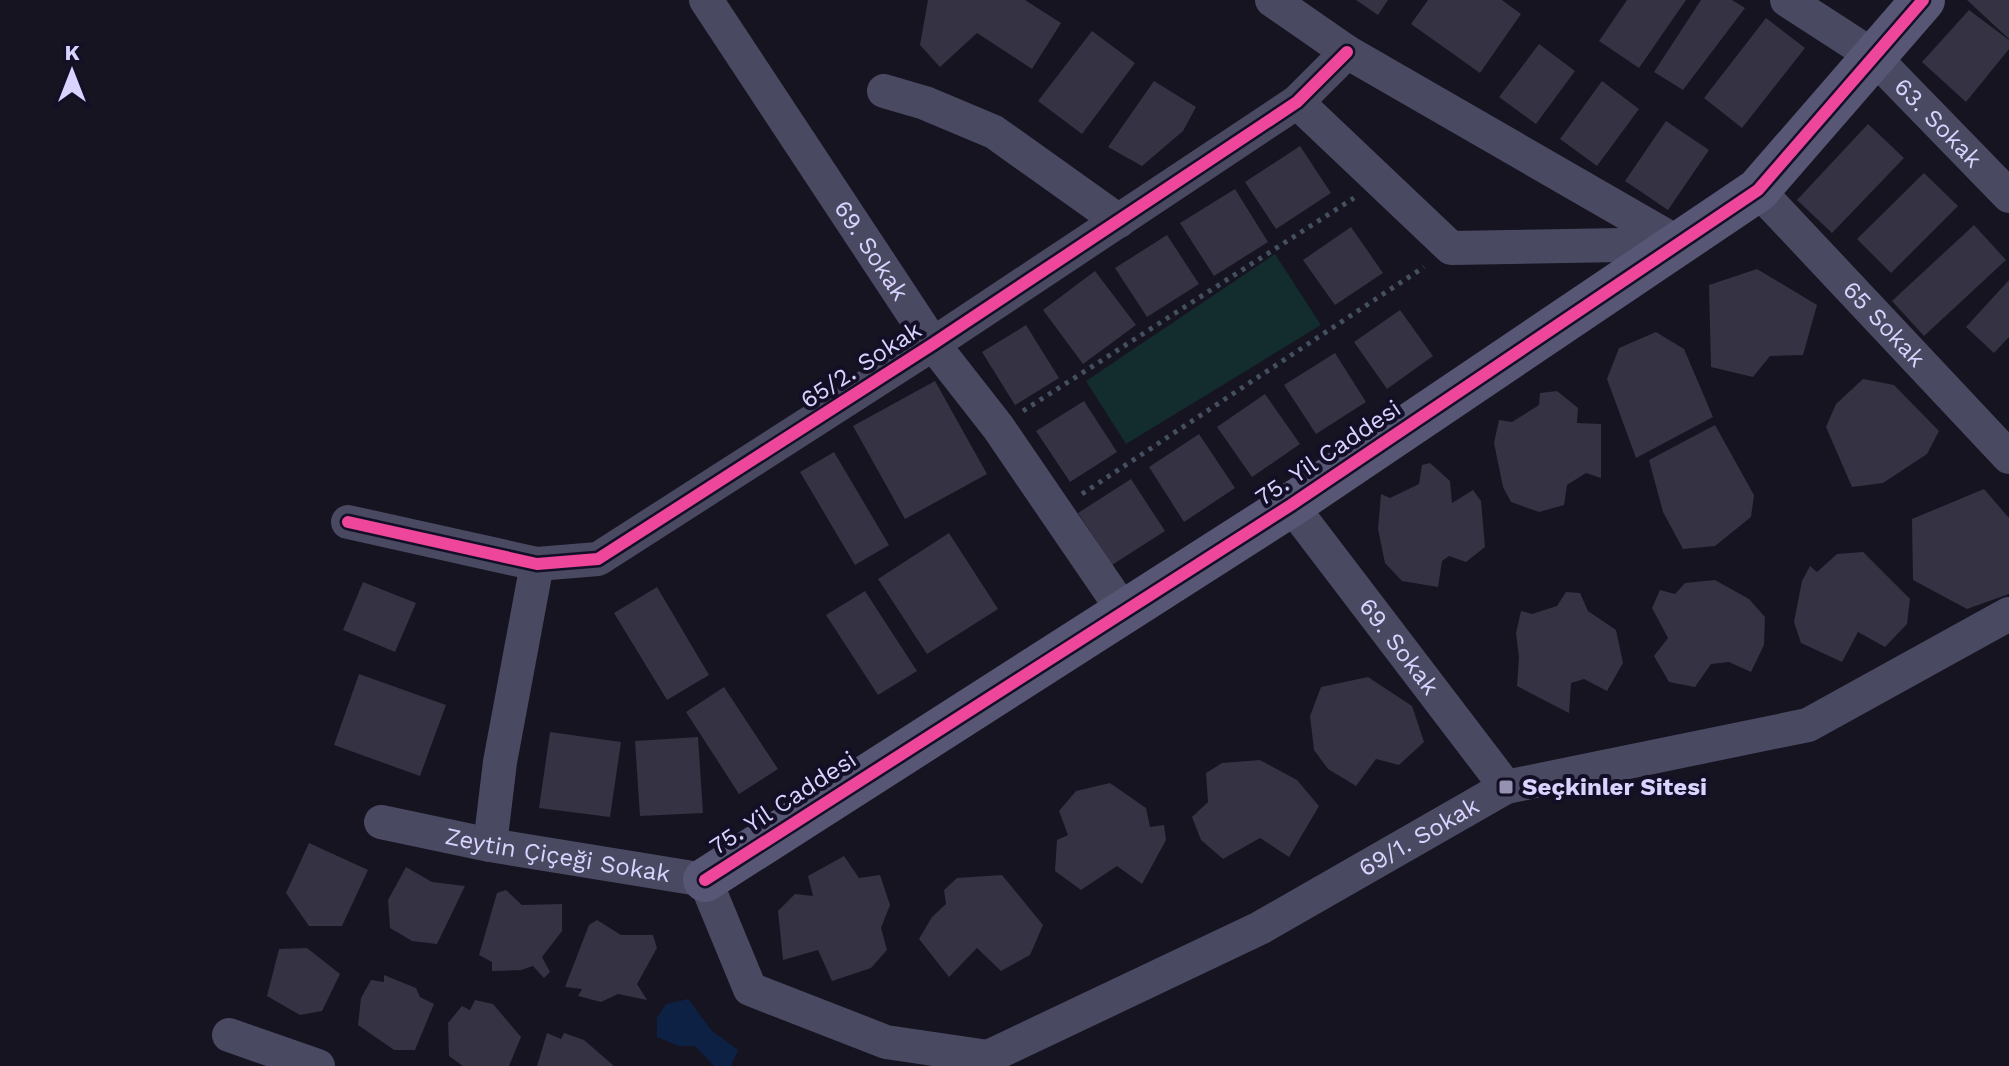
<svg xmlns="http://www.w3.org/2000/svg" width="2009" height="1066" font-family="'Work Sans',sans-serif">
<rect width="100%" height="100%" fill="#161421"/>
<path fill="#132c2d" d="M1275,254l46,71 -195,119 -40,-63z"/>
<path fill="#0d2144" d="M688,999l24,32 26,19 -7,16h-17l-19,-20h-16l-22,-9v-19l9,-14z"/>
<path fill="#343243" d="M928,0h97l36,23 -29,46 -55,-36 -37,34 -20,-22z
M1356,0h32l-10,15z
M1428,0h74l19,14 -41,59 -69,-49z
M1627,0h59l-47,68 -40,-27z
M1701,0h31l13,8 -62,82 -29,-18z
M1967,0h42v39z
M1969,10l40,30v9l-43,53 -44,-40z
M1766,18l39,30 -63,80 -38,-30z
M1092,31l43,32 -53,71 -44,-33z
M1539,44l36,27 -39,53 -37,-27z
M1154,81l42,26 -13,24 -41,35 -34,-19z
M1602,81l37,28 -42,57 -37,-27z
M1666,121l43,29 -41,60 -43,-29z
M1868,124l36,34 -72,75 -35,-33z
M1300,146l31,47 -55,36 -31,-47z
M1924,173l34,33 -67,67 -34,-34z
M1235,189l33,53 -54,34 -34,-53z
M1974,225l32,35 -82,76 -32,-35z
M1351,227l32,46 -48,32 -32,-45z
M1167,235l32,49 -52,33 -32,-49z
M1757,269l60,36 -14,50 -33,1 -17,21 -42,-10 -2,-82z
M1095,271l41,54 -53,39 -40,-54z
M2009,280v57l-15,16 -28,-26z
M1400,310l33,46 -46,33 -33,-47z
M1026,325l33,53 -44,27 -33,-53z
M1656,332l28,17 29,68 -77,41 -29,-79 12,-31z
M1335,353l31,49 -50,32 -32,-49z
M1863,379l31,6 45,46 -12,23 -44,29 -31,4 -26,-60 10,-23z
M935,381l52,93 -82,45 -52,-93z
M1557,391l21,17 -1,15 24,1v54l-15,-5 -19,12 -3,20 -25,7 -28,-10 -8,-15 -9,-44 5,-23 13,2 27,-17 1,-12z
M1265,394l35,50 -48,33 -35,-50z
M1084,401l33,51 -47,30 -34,-51z
M1715,425l39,70 -3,22 -36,29 -32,3 -20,-37 -14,-52z
M1199,434l36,54 -51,34 -35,-55z
M834,452l55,93 -34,20 -55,-93z
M1430,463l20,18 2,22 21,-13 8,11 4,46 -19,15 -17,-6 -7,5 -4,26 -36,-6 -17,-18 -7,-34 3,-35 9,4 29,-14 3,-19z
M1131,479l34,52 -53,34 -34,-52z
M1984,489l25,29v76l-42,15 -54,-29 -1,-61z
M949,533l49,76 -71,45 -49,-75z
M1863,552l47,47 -3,25 -22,23 -27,-15 -16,30 -41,-19 -7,-21 8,-41 8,-15 7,6 20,-18z
M1715,580l34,19 16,18 -1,28 -13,27 -22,-10 -18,2 -16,23 -26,-5 -15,-26 14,-18 -16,-30 8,-18 15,4 10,-11z
M363,582l53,21 -21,49 -52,-22z
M657,587l52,88 -42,25 -53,-87z
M865,591l52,80 -39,24 -52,-80z
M1566,592l14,1 8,18 28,19 7,33 -16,28 -23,-12 -13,4 -2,30 -52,-27 2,-29 -3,-24 5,-22 11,3 25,-8z
M359,674l87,31 -26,71 -86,-31z
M1368,677l44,29 12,36 -25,23 -23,-6 -20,27 -28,-17 -14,-19 -4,-34 11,-29z
M724,687l54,82 -39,25 -53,-82z
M550,732l71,10 -11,75 -71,-9z
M698,737l5,76 -63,3 -5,-75z
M1260,760l37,20 22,26 -30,51 -29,-19 -37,21 -22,-19 -9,-23 16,-15 -2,-29 16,-10z
M1110,783l36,25 4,19 14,-2 2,15 -24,44 -25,-18 -36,24 -26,-19 2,-31 11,-5 -9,-24 17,-20z
M309,843l59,27 -26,56h-33l-23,-33z
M844,856l15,22 21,-3 10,30 -9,23 6,22 -16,18 -39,13 -14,-31 -35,10 -5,-49 17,-17 18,2 -5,-20z
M406,867l26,15 33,4 -28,58 -25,-3 -22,-13 -2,-28z
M1002,875l41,50 -13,30 -29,16 -24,-23 -28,29 -30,-38 13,-22 14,-13 -2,-14 13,-12z
M506,890l16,15 40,-1v27l-20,26 8,15 -6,6 -11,-12 -12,4 -29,1v-9l-13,-7 18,-62z
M597,920l24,15h32l4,13 -20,36 10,16 -29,-6 -17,8 -23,-6 4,-7 -17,-2 24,-62z
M307,948l33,26 -18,37 -22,4 -33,-19 12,-47z
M384,975l32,13 4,9 14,7 -19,46h-21l-36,-25 3,-27 10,-18 13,2z
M475,1000l18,4 28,33 -12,29h-46l-14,-10 -1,-33 14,-17 8,4z
M547,1033l14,6 3,-6 20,7 30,26h-77z"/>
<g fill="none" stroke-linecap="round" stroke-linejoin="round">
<path stroke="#44505f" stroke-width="5" stroke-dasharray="4 6" stroke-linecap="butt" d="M1023,411l331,-213
M1082,494l342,-227"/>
<g stroke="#4a4962" stroke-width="34">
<path id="s1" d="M706,0l227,344 65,83 127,186"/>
<path d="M1272,0l75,52 333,192"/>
<path id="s2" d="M1787,0l85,55 137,141"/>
<path d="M884,91l41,12 69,29 125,89"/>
<path d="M1297,102l154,146 228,-4"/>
<path id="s3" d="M1758,190l251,267"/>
<path id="s4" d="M1291,505l215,282"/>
<path d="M348,522l189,42 61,-5 335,-215 364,-242 50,-50"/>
<path id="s5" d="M381,822l109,23 215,35 45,109 136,53 102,15"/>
<path d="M490,845l10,-83 37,-198"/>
<path d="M229,1035l89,31"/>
<path id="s6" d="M984,1066l4,-9 272,-129 246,-141 302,-62 201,-111"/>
</g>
<path stroke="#575674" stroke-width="44" d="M705,880l586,-375 467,-315 165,-190"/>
<defs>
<path id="cycleway" d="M348,522l189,42 61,-5 335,-215 364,-242 50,-50
M705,880l586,-375 467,-315 165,-190"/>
</defs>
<use href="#cycleway" stroke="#130f26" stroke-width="17"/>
<use href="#cycleway" stroke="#ed469a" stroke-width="12"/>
</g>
<rect fill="#9591b1" stroke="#130f26" stroke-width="3" x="1498" y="779" width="16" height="16" rx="4"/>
<g text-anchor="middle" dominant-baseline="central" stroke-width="8" stroke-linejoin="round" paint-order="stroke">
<g font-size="24" fill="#d9d4ff" stroke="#130f26">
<text stroke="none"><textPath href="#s2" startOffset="196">63. Sokak</textPath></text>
<text stroke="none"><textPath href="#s1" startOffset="300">69. Sokak</textPath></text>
<text stroke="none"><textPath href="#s3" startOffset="184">65 Sokak</textPath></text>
<text transform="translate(861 365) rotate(-33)">65/2. Sokak</text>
<text transform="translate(1328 453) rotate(-34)">75. Yil Caddesi</text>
<text stroke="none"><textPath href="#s4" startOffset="178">69. Sokak</textPath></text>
<text transform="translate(783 803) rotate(-33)">75. Yil Caddesi</text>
<text stroke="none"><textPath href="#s6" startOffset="494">69/1. Sokak</textPath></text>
<text stroke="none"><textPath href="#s5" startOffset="180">Zeytin Çiçeği Sokak</textPath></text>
</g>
<g font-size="24" font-weight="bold" fill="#d9d4ff" stroke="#130f26" text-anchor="start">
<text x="1522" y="787">Seçkinler Sitesi</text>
</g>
</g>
<g transform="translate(72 72)" stroke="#130f26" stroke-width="6" paint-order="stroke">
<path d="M0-6L14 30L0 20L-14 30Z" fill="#d9d4ff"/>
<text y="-12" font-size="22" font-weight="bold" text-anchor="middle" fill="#d9d4ff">K</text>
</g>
</svg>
